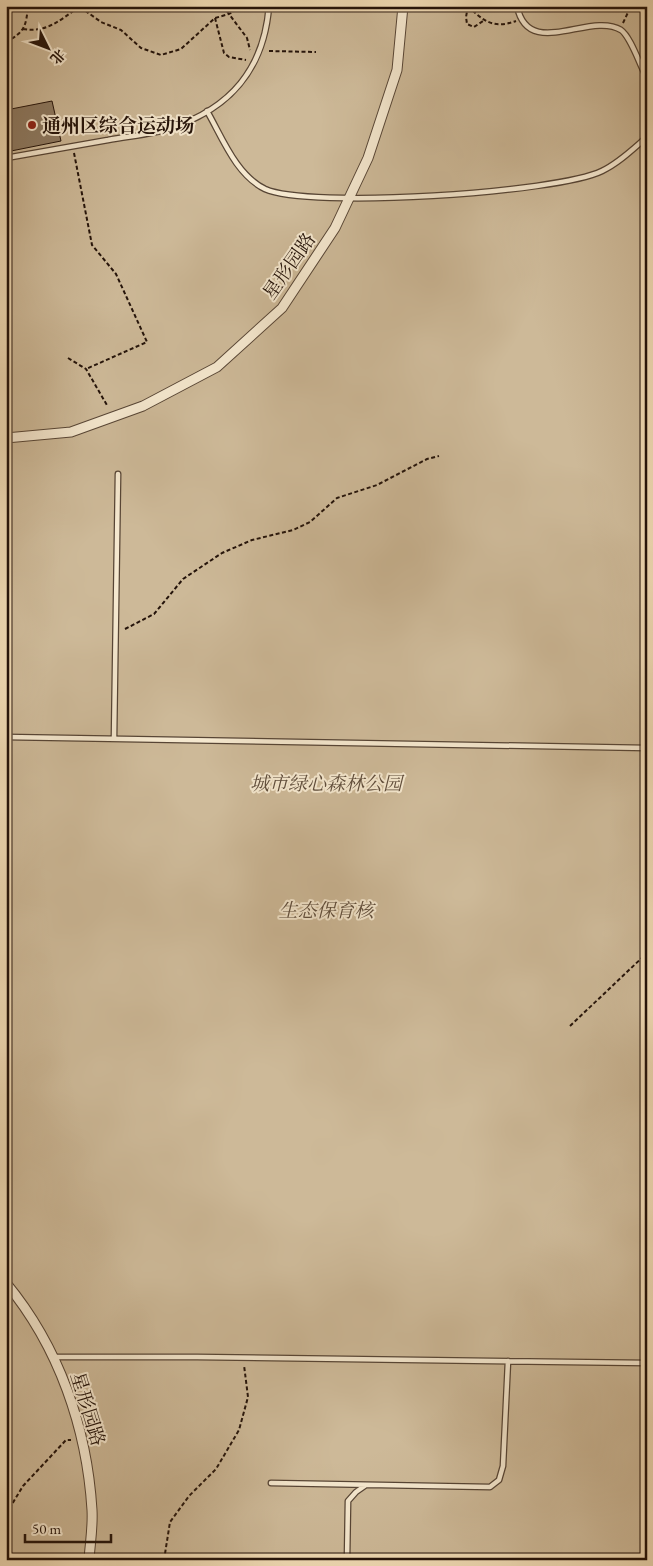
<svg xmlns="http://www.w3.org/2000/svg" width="653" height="1566" font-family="'EB Garamond','Noto Serif SC',serif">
<rect width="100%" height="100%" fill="#f0dbb5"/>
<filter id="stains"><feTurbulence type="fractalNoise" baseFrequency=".004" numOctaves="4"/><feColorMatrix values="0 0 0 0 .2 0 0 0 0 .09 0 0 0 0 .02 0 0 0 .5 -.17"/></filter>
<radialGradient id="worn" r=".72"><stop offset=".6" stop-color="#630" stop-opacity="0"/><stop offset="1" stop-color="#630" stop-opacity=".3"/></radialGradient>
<path fill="#cdb998" stroke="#786651" d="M6,6h641v1554h-641z"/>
<path fill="#8e7b63" stroke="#24130a" d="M52,101l9,40 -55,11v-42z"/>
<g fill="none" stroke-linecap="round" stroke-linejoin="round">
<defs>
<path id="service" d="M517,6c11,55 73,5 104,24 10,7 19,36 26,48
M207,111c15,26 29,64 58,78 44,20 292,4 337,-18 17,-8 31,-22 45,-34
M6,158c34,-6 68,-12 102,-18 20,-4 44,-5 63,-12 60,-20 93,-59 98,-122
M6,737l641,11
M114,739l4,-265
M55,1357h142l450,6
M271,1483l219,4 9,-7 4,-14 5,-105
M347,1560l1,-59 8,-9 10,-7"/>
<path id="minor" d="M6,438l65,-6 72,-26 74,-39 65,-59 53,-80 33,-70 29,-88 6,-64
M6,1283c53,64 81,145 86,227 1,17 -2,34 -3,50"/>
</defs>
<use href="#service" stroke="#574535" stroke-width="7"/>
<use href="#minor" stroke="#574535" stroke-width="11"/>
<path stroke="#24130a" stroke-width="2" stroke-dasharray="4 2.5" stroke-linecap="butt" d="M223,6l24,32 3,12
M468,6c16,16 26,23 48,15
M468,6l-2,11 1,7 7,3 9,-6
M80,7l21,15 20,8 20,18 20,7 20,-6 34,-31 14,-4 13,-8
M215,18l9,35 5,4 17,3
M623,23l8,-17
M23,29c24,4 37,-9 56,-22
M6,42c19,-10 20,-16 22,-36
M269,51l47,1
M74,153l18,92 24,29 31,68 -61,27
M68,358l18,11 22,38
M125,629l29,-15 29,-35 39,-26 30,-13 41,-10 17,-8 27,-24 40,-13 50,-26 12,-3
M570,1026l77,-73
M6,1514l17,-28 43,-46h5
M355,1555h24l26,5
M164,1560l6,-38 19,-26 27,-27 23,-39 9,-33 -4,-32"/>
<use href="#service" stroke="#f5e8cf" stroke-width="4.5"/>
<use href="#minor" stroke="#f5e8cf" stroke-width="9"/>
</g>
<circle fill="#8f2418" stroke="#f5e8cf" stroke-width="2" cx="32" cy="125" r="5"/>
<g text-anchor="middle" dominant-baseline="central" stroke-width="4" stroke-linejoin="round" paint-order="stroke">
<g font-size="19" font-weight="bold" fill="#24130a" stroke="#f5e8cf" text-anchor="start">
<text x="42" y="125">通州区综合运动场</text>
</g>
<g font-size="19" fill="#24130a" stroke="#f5e8cf">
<text transform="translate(289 266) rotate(-55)">星形园路</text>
<text transform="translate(88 1409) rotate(73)">星形园路</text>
</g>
<g font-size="19" font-style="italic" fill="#5f4d3c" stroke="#f5e8cf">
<text x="326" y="783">城市绿心森林公园</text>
<text x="326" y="910">生态保育核</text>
</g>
</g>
<rect width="653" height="1566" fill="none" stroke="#f0dbb5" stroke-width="25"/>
<rect x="8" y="8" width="638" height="1551" fill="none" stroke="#24130a" stroke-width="2.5"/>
<rect x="12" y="12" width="628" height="1541" fill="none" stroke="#24130a"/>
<g transform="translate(48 48) rotate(132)" stroke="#f5e8cf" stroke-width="4" paint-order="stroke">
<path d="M0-4L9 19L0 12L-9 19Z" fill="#24130a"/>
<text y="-8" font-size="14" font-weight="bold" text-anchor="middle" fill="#24130a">北</text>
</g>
<path d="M25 1534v8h86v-8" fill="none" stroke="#24130a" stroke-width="2.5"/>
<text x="32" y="1534" font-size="15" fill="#24130a" stroke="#f5e8cf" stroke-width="4" paint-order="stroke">50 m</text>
<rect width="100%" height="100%" filter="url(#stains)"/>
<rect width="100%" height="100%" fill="url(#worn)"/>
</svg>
